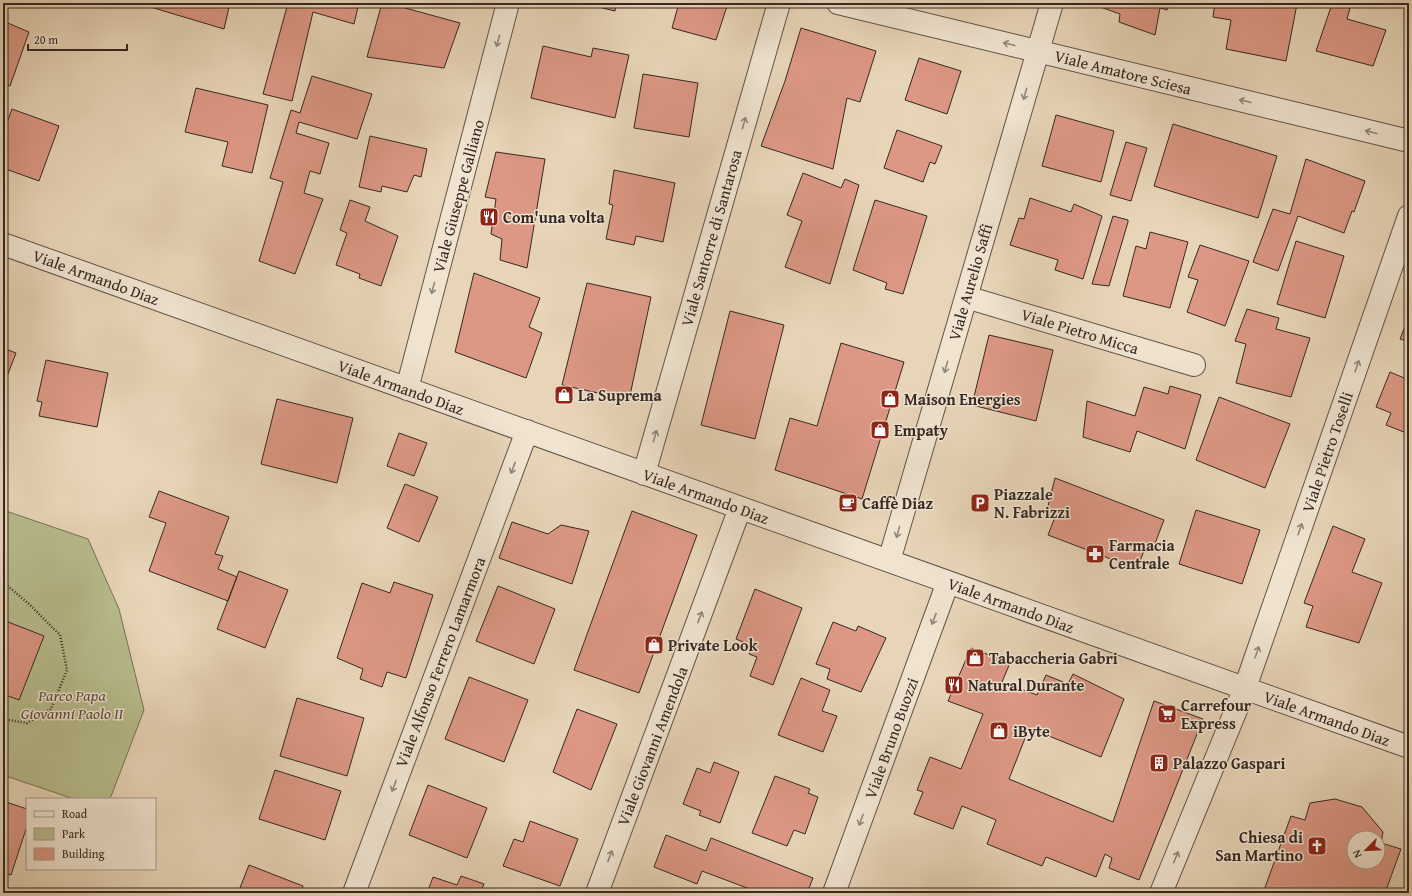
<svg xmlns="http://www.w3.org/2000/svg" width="1412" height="896" font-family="'Gentium Book Plus',serif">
<rect width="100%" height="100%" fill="#e8d5b8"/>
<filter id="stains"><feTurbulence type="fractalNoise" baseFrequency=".005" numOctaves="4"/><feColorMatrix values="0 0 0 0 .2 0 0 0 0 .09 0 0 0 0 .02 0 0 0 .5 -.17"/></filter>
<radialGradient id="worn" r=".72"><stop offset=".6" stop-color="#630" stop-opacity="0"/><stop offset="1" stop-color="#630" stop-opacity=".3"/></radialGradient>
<path fill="#b8bd8d" stroke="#767258" d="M3,510l85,29 31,70 25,101 -34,89h-36l-71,-24z"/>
<path fill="#dd9885" stroke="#352823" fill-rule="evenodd" d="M137,3h93l-6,26z
M288,3h71l-5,21 -41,-12 -21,89 -29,-7z
M382,3h5l73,20 -16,45 -77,-11z
M582,3h34l-1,8z
M679,3h49l-12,37 -44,-12z
M1089,3h80l-2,7 -7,-2 -5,27 -36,-13 1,-8z
M1215,3l82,1 -11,57 -60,-12 5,-29 -18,-3z
M1332,4l18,4 -3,11 39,11 -13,36 -57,-15z
M3,21l26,11 -19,54 -7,-3z
M801,28l75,23 -16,51 -13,-4 -14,71 -72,-23 24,-65z
M543,46l48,11 2,-9 36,7 -14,63 -84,-20z
M919,58l42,13 -14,43 -42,-14z
M643,74l55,9 -9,54 -55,-9z
M312,76l60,18 -15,45 -58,-17 -3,11 33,10 -9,31 -10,-3 -6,22 19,6 -28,75 -36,-13 24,-79 -13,-4 21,-68 9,3z
M196,88l72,17 -16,68 -30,-7 6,-24 -43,-10z
M12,109l47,17 -20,55 -36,-13v-35z
M1056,115l58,16 -13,51 -59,-16z
M1173,124l104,32 -19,62 -104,-32z
M897,130l45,16 -7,18 -5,-2 -7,20 -39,-14z
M370,136l57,13 -6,28 -7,-2 -7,17 -25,-6 -1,6 -22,-5z
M1126,142l21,6 -16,53 -21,-6z
M496,152l49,7 -18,109 -27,-8 2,-21 -11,-5 5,-35 -11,-2z
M1306,159l59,22 -11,31 -2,-1 -8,22 -46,-17 -20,55 -25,-9 20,-53 17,5z
M614,170l61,13 -12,59 -27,-6 -2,9 -28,-6 7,-34 -4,-1z
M803,173l38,15 4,-9 14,6 -29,99 -45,-17 17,-46 -15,-6z
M1030,198l41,14 3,-8 28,12 -19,63 -28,-9 3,-10 -48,-15 9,-27 5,1z
M350,200l20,7 -5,14 33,15 -17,50 -22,-8 1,-4 -24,-9 11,-32 -7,-3z
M875,200l52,16 -24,78 -18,-5 2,-6 -34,-13z
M1113,216l15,4v2l-19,64 -17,-2z
M1150,232l38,10 -18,66 -47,-12 13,-50 10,3z
M1296,241l48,15 -19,62 -48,-14z
M1200,245l49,16 -24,65 -38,-14 11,-32 -10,-3z
M474,273l66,25 -11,29 13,6 -16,45 -71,-26z
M587,283l64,14 -22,103 -67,-15z
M1247,309l32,9 -3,11 34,9 -19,59 -55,-14 10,-39 -11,-3z
M730,311l54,14 -29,114 -54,-14z
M1409,316v26l-9,-3z
M989,335l64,15 -17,71 -64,-16z
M841,343l63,19 -42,137 -87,-29 15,-52 27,8z
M3,348l13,5 -13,34z
M46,360l62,13 -11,54 -58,-11 3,-14 -5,-1z
M1390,372l19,8v54l-23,-9 5,-12 -15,-6z
M1170,386l31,9 -16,54 -48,-18 -7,21 -47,-15 4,-36 48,15 9,-29 24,7z
M1219,397l71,27 -25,64 -69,-28z
M277,399l76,19 -16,65 -76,-19z
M399,433l28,10 -13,33 -27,-10z
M1055,478l109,42 -10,26 -7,-3 -10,26 -89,-34 7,-18 -9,-3z
M405,484l33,13 -19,45 -32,-14z
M159,491l70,26 -14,37 8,2 -5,13 19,8 -9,24 -79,-30 17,-48 -17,-6z
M1196,510l64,20 -18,54 -63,-20z
M632,511l65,24 -58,158 -65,-23z
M512,522l36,12 13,-9 28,6 -17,53 -73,-26z
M1333,526l32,13 -13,33 30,11 -23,60 -53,-16 7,-21 -9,-3z
M239,571l49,19 -23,58 -48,-19z
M394,582l39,13 -27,83 -19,-6 -5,15 -22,-8 3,-10 -26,-11 25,-75 28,10z
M498,586l57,23 -21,55 -58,-23z
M755,589l47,19 -29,77 -23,-9 7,-19 -8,-3 4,-8 -17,-7z
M3,620l41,16 -25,64 -16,-6z
M833,622l23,9 2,-5 28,12 -25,54 -34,-13 3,-10 -14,-5z
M971,648l39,15 -8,19 35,13 9,-20 22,9 5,-10 51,25 -23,58 -72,-29 -20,51 104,43 41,-121 49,18 -64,161 -30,-12 3,-10 -7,-4 -9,23 -50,-20 -4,9 -55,-22 9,-24 -34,-14 -9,23 -39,-15 9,-22 -6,-2 13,-33 31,12 22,-55 -35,-13z
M469,677l59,23 -24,62 -59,-23z
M801,678l29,12 -8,21 15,5 -14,36 -45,-17z
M297,698l67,20 -17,58 -67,-20z
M577,709l40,15 -26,66 -38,-18z
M714,762l25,10 -19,51 -21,-8 2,-4 -18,-7 14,-36 13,5z
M275,770l66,21 -16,49 -66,-21z
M775,776l35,13 -2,4 10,4 -13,37 -11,-4 -7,16 -35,-13z
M428,785l59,23 -20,50 -58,-23z
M1335,799l27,8 21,25 -2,11 20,6 -16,44h-122l28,-77 14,4 5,-17zM1354,838h24v24h-24z
M3,801l24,8v17l-16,49 -8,-2z
M530,821l48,18 -18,47 -57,-20 11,-27 9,3z
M666,835l40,16 5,-13 102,40 -6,15h-52v-2l-53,-20 -5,13 -43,-17z
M249,865l54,21 -2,7h-63z
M461,876l23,8 -4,9h-53l6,-16 24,8z"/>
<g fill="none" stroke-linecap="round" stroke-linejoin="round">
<defs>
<path id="minor" d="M838,3l571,138
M3,244l1406,503
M966,297l228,68
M407,389l101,-386
M644,474l135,-471
M889,561l163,-558
M354,893l173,-462
M597,893l143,-385
M834,893l114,-311
M1161,893l84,-205 164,-472"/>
</defs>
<use href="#minor" stroke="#625348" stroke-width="24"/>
<path stroke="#352823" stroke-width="2.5" stroke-dasharray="1 2" stroke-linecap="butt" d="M3,582l26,22 31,31 7,35 -16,39 -24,14 -24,-4"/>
<use href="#minor" stroke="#f0e4d1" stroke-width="22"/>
</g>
<defs><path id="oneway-shaft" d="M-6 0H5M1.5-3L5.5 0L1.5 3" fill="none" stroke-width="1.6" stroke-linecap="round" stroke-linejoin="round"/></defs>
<g stroke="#92867a">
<use href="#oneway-shaft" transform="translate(498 41) rotate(105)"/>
<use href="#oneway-shaft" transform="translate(1009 44) rotate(-166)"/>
<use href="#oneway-shaft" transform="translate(1025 94) rotate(106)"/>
<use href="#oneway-shaft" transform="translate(1245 101) rotate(-166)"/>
<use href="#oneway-shaft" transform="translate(744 123) rotate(-74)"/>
<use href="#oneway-shaft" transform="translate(1371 132) rotate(-166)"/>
<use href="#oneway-shaft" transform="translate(433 288) rotate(105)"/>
<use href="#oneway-shaft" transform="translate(1357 366) rotate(-71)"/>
<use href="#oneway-shaft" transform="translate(946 367) rotate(106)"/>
<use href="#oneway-shaft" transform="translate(655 436) rotate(-74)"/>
<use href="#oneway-shaft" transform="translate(513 468) rotate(111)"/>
<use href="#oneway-shaft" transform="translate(1300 529) rotate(-71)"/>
<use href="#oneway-shaft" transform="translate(898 532) rotate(106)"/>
<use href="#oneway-shaft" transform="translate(700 617) rotate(-69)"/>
<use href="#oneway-shaft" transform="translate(934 619) rotate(110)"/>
<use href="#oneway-shaft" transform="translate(1257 652) rotate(-71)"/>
<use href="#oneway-shaft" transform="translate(394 786) rotate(111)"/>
<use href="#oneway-shaft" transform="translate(861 820) rotate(110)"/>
<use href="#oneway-shaft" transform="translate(610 856) rotate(-69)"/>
<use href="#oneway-shaft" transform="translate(1176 857) rotate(-68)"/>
</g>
<defs>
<symbol id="restaurant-square" viewBox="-11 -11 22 22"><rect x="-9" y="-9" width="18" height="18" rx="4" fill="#8f2418" stroke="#f0e4d1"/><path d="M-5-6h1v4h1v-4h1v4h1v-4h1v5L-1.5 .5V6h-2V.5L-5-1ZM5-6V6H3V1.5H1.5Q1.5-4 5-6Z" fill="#fff"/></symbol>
<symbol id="shop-square" viewBox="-11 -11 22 22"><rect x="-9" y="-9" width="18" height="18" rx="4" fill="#8f2418" stroke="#f0e4d1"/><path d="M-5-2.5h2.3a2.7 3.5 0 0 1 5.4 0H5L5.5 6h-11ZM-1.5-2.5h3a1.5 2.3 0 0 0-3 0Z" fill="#fff"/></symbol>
<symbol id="cafe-square" viewBox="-11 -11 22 22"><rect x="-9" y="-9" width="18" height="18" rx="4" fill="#8f2418" stroke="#f0e4d1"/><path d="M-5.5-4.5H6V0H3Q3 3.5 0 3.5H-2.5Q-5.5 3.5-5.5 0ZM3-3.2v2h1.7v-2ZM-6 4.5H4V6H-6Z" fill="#fff"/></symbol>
<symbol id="parking-square" viewBox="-11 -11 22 22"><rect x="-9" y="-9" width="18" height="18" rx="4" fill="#8f2418" stroke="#f0e4d1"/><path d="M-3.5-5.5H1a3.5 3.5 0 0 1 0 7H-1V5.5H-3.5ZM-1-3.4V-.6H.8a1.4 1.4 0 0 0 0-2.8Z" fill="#fff"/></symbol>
<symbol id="pharmacy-square" viewBox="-11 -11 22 22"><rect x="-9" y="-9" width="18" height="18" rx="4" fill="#8f2418" stroke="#f0e4d1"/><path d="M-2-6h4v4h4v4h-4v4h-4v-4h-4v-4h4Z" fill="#fff"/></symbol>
<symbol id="supermarket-square" viewBox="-11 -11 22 22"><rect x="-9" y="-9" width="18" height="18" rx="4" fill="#8f2418" stroke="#f0e4d1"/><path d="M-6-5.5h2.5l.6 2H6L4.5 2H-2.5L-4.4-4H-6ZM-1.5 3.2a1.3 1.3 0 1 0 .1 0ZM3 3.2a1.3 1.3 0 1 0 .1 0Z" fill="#fff"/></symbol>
<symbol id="building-square" viewBox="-11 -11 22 22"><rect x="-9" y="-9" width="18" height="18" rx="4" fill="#8f2418" stroke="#f0e4d1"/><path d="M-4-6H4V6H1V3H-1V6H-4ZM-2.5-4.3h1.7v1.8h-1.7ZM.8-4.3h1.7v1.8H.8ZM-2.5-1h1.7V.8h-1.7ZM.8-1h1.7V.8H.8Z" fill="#fff"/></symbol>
<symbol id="church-square" viewBox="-11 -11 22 22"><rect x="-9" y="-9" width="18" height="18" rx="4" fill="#8f2418" stroke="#f0e4d1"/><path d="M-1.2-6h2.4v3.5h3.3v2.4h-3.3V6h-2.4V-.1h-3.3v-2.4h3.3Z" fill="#fff"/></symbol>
</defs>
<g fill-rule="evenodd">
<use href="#restaurant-square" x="478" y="206" width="22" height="22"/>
<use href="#shop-square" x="553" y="384" width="22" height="22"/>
<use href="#shop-square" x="879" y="388" width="22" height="22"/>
<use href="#shop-square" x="869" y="419" width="22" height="22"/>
<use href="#cafe-square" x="837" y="492" width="22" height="22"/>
<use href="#parking-square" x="969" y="492" width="22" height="22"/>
<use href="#pharmacy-square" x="1084" y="543" width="22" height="22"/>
<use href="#shop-square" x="643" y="634" width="22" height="22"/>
<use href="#shop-square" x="964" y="647" width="22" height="22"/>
<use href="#restaurant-square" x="943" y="674" width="22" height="22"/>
<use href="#supermarket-square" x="1156" y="703" width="22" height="22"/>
<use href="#shop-square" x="988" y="720" width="22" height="22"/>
<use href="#building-square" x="1148" y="752" width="22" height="22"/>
<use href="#church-square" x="1306" y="835" width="22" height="22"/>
</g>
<g text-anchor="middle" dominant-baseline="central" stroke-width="3" stroke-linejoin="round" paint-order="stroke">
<g font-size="16" fill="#352823" stroke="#f0e4d1">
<text transform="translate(1123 72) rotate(14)">Viale Amatore Sciesa</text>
<text transform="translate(458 196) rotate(-75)">Viale Giuseppe Galliano</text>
<text transform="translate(711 238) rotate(-74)">Viale Santorre di Santarosa</text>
<text transform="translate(96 277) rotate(20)">Viale Armando Diaz</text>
<text transform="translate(970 282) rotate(-74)">Viale Aurelio Saffi</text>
<text transform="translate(1080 331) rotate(17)">Viale Pietro Micca</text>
<text transform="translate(401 387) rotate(20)">Viale Armando Diaz</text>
<text transform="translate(1327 452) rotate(-71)">Viale Pietro Toselli</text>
<text transform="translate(706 496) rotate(20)">Viale Armando Diaz</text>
<text transform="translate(1011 605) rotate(20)">Viale Armando Diaz</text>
<text transform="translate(440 662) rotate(-69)">Viale Alfonso Ferrero Lamarmora</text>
<text transform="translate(1327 718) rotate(20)">Viale Armando Diaz</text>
<text transform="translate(891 738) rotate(-70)">Viale Bruno Buozzi</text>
<text transform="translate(652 746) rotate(-69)">Viale Giovanni Amendola</text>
</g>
<g font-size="16" font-weight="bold" fill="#352823" stroke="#f0e4d1" text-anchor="start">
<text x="503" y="217">Com'una volta</text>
<text x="578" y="395">La Suprema</text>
<text x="904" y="399">Maison Energies</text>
<text x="894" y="430">Empaty</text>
<text x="994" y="494">Piazzale<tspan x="994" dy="18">N. Fabrizzi</tspan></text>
<text x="862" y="503">Caffè Diaz</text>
<text x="1109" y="545">Farmacia<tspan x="1109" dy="18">Centrale</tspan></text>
<text x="668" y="645">Private Look</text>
<text x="989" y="658">Tabaccheria Gabri</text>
<text x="968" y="685">Natural Durante</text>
<text x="1181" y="705">Carrefour<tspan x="1181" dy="18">Express</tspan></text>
<text x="1013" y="731">iByte</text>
<text x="1173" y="763">Palazzo Gaspari</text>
<text x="1303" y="837" text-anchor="end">Chiesa di<tspan x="1303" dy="18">San Martino</tspan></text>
</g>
<g font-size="16" font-style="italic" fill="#564d3e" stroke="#f0e4d1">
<text x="72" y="695">Parco Papa<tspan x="72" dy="18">Giovanni Paolo II</tspan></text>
</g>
</g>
<rect width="1412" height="896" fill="none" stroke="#e8d5b8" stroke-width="16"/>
<rect x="4" y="4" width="1404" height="888" fill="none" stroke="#352823" stroke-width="2"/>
<rect x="8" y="8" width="1396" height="880" fill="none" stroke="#352823"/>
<rect x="26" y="798" width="130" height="72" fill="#f0e4d1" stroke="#a5998b"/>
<rect x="34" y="811" width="20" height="6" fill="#f0e4d1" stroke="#a5998b"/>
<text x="62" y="818" font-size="12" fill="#352823">Road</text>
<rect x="34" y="828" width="20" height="12" fill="#b8bd8d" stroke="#a5998b"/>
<text x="62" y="838" font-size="12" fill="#352823">Park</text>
<rect x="34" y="848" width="20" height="12" fill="#dd9885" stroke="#a5998b"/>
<text x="62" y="858" font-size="12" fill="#352823">Building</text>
<g transform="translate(1366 850) rotate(246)"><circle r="19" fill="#f0e4d1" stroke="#a5998b"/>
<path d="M0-3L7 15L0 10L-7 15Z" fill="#8f2418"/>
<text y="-6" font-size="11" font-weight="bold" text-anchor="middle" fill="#352823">N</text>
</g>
<path d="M28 44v6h99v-6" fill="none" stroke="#352823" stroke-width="2"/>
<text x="34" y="44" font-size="12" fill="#352823" stroke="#f0e4d1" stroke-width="3" paint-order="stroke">20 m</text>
<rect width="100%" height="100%" filter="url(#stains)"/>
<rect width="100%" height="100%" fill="url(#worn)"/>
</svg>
